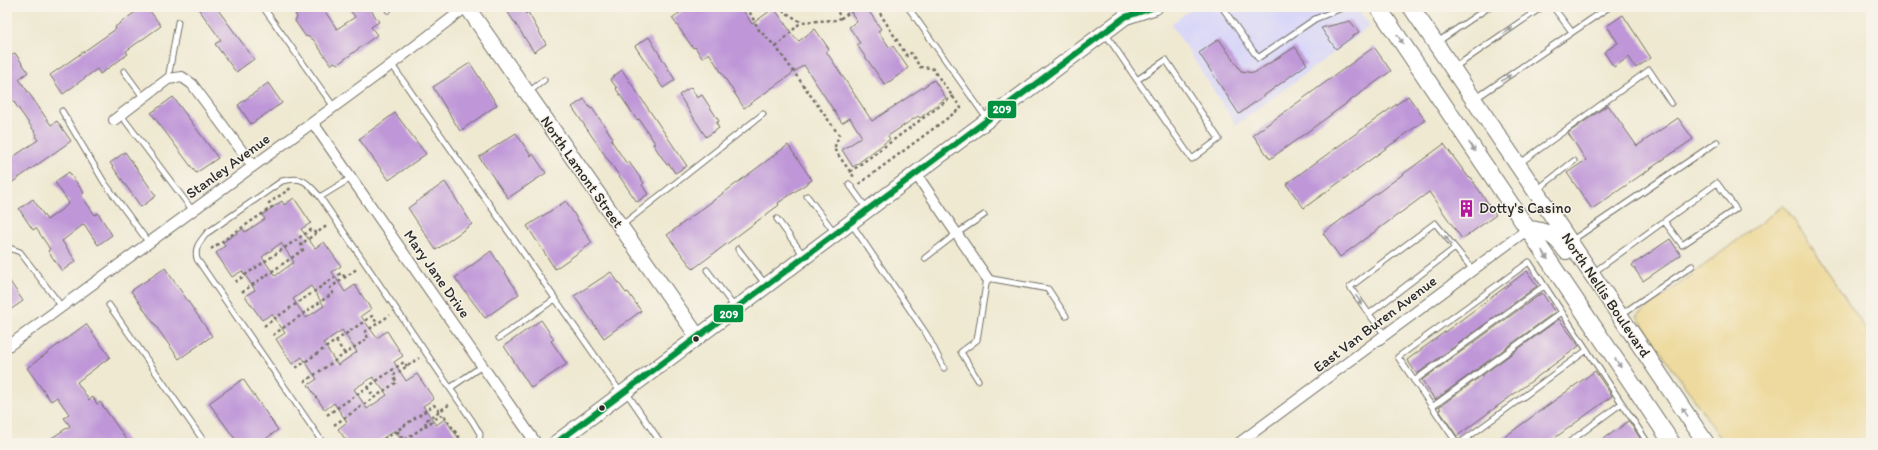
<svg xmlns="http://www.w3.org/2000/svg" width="1878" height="450" font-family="Itim,sans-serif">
<rect width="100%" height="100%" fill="#f7f3e8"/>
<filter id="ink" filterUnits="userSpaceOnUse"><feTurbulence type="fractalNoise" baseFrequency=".025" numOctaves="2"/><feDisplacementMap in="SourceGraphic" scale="8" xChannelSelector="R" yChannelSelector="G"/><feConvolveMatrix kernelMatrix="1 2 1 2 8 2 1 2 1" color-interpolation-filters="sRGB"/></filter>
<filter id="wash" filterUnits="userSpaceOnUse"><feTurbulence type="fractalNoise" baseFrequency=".012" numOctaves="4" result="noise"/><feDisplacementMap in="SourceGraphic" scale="16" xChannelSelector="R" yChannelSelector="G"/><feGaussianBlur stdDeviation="0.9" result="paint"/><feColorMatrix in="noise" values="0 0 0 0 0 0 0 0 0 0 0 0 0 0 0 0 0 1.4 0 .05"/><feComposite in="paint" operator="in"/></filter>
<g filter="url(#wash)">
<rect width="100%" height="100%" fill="#efe9d2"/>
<path fill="#d9d7f8" d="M1194,7h162l14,19 -134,99 -65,-101z"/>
<path fill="#eeda9e" stroke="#8c8264" d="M1784,205l87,132v106h-147l-87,-127z"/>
<g id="blocks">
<path fill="#bf97d8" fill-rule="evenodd" d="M142,7h5l14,19 -35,25 2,3 -28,20 -3,-5 -34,25 -13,-19 66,-46 -1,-2z
M197,7h19l38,52 -18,13 -21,-28 6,-4z
M297,7h25l15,22 18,-12 -7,-10h21l10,15 -8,5 6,8 -39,29 -4,-2 -3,3 -18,-26h-1l-5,-3 -1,1 -11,-16 2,-4 -2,-3 4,-2z
M513,7h8l5,7 2,-2 18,32 -12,8 -27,-41z
M688,7h53l11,17 22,-16 21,30 4,3 16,-12 14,20 -3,2 46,70 62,-41 12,18 -26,20 -2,-2 -30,20 2,3 -37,28 -11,-17 20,-13 -12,-19 -8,5 -38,-58 -60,43 -35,-55 -7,5 -7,-11 -2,1 -21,-30z
M847,7h19l15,22 -3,2 12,17 3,-2 15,22 -23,17 -28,-40 3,-2 -11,-16 8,-6z
M1623,15l28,43 -15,10 -7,-11 -15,10 -10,-15 14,-9 -11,-17z
M1350,21l9,11 -23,17 -15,-21z
M649,37l26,43 -12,8 -28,-42z
M1219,39l22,32 13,2 41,-26 12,17 -68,50 -40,-61z
M1374,47l17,24 -121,88 -17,-24z
M15,53l13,19 -9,7 32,46 6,-4 14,20 -64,45v-25l31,-21 -3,-4 2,-1 -30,-43v-33z
M470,63l27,42 -37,26 -27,-44z
M622,70l65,96 -12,7 -6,-9 -2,1 -14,-21 2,-1 -16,-24 -2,1 -21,-31 1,-1 -7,-9z
M268,83l14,20 -31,21 -13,-19z
M691,87l6,11 5,-3 17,26 -3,2 3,5 -13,9 -27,-42z
M1408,96l17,24 -121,88 -18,-24z
M173,97l45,61 -22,15 -45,-60z
M584,99l7,10 1,-1 21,30 -2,2 16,24 2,-2 15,21 -2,2 6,9 -11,8 -65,-95z
M1608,105l29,41 41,-28 15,21 -101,70 -25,-36 19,-13 -18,-27z
M395,113l31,41 -37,26 -30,-41z
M516,133l15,23 2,-2 13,19 -38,25 -29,-41z
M1444,144l25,34 1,-1 26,38 -34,24 -33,-47 -89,65 -17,-24z
M788,145l24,35 -34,23 1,2 -86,64 -26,-34z
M125,152l31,44 -15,11 -31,-44z
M69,172l15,21 -3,2 14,20 3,-2 14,22 -14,10 -14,-21 -22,17 14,20 -14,10 -14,-20 2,-2 -14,-21 -3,2 -14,-21 14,-10 14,21 18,-13 4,-4 -14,-21z
M445,182l27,42 -36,26 -28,-42z
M294,198l17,25 -10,6 14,19 9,-6 17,24 -9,6 13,20 10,-7 16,24 -10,7 13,18 3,4 10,-7 16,25 -9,6 12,19 11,-7 17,25 -11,7 13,19 9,-6 17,24h-59l-8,-13 -19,13h-28l-10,-14 9,-7 -13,-19 -9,7 -17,-25 9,-6 -15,-22 -10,7 -16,-25 9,-6 -13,-19 -10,6 -17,-24 10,-6 -6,-9 -7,-10 -10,6 -16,-24 9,-7 -2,-4 20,-13 2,3 20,-13 -3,-4 20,-14 2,4zM281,243l13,19 -19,14 -13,-19zM311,286l13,20 -18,12 -13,-19zM342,330l15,22 -19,13 -15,-22zM373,377l14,18 -20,14 -13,-20z
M566,201l26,42 -37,26 -28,-43z
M1670,239l11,16 -38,26 -11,-16z
M491,251l28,43 -34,24 -30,-40z
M165,268l47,68 -33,23 -48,-68z
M1527,271l10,15 -120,88 -10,-14z
M611,272l15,21 2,-1 13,19 -37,27 -30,-42z
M7,277l16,24 -16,11z
M1542,293l13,19 -120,88 -13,-20z
M1559,319l20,27 -122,90 -18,-26 2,-1 -2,-2z
M541,320l13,19 -3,2 16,23 -36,24 -27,-42z
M86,324l24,33 -33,25 12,18 4,-3 4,7 3,-2 29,41h-85l26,-17 -6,-8 5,-4 -12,-17 -6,4 -24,-33z
M1595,371l17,25 -64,47h-52z
M243,379l35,51 -18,13h-22l-29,-40z
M1629,421l14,22h-45z"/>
</g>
</g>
<g filter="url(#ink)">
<use href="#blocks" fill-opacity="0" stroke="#706e65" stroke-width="1"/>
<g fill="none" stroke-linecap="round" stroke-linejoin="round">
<defs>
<path id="lane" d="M263,7l71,100
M908,7l79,112
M1222,7l36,51 57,-39 29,-12
M1553,7l19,25
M388,10l3,-3
M1105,33l32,47 29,-20 53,79 -27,20 -55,-79
M1436,43l53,-36
M392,65l229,328
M1455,67l87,-60
M124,71l19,26
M168,79l10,-57
M529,92l15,-12
M1475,99l134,-92
M62,111l42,71 45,61
M121,115l72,96
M1520,163l129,-93 22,33
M849,184l18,25
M1538,189l36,-28
M807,196l28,37
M320,197l31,-19
M777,219l27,37
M851,223l76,112 17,33
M621,226l142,-112
M1571,241l146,-99
M7,247l13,5 42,55
M1455,248l-86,66 -19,-27 85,-64 38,47
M738,249l28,36
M925,258l31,-24 28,-19
M707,270l28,38
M1594,272l123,-89 19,26 -54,36 -18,-24
M109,305l96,138
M1369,314l16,21
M1622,314l70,-48
M499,338l56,-39
M978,380l-17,-28 16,-12 10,-62 61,11 18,27
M1414,381l130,-95
M450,388l32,-22
M626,392l35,51
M1432,407l130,-95
M323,443l-126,-184c-3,-12 3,-17 10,-26l75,-52c21,-5 24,0 38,16l153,225 7,12 -1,9
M1457,443l-59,-86 131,-95 119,181
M1460,443l127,-93
M1568,443l54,-40"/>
<path id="street" d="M114,120l54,-41 14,-2 10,7 61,82
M313,123l223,320
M916,174l71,104
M7,347l377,-277 82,-63
M1239,443l289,-214"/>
<path id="secondary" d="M467,7l231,330
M556,443l569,-426 30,-10"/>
<path id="primary" d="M1378,7l294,436
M1411,7l295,436
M1528,229c18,1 28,7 38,22"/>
</defs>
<use href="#lane" stroke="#706e65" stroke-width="7"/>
<use href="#street" stroke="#706e65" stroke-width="12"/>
<use href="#secondary" stroke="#706e65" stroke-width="17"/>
<use href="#primary" stroke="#706e65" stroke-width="18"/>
<path stroke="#706e65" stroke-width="2.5" stroke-dasharray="3 3" stroke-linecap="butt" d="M747,7l12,23 17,17 63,88 -5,14 20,28
M777,7l24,15 34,-2 6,-2
M835,7l6,11 17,-11
M776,47l25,-25
M850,172l103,-76
M859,184l102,-76 -29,-40 -12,-1 -9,-14 -4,3 -31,-49
M211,249l61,-42 -3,-4 22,-15
M235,282l77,-53 4,4
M242,292l61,-42 -2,-6 27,-19
M264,326l77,-53 4,4
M273,335l60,-42 -3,-5 28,-20
M336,341l9,13
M296,368l76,-52 6,8
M304,382l64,-44 -3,-6 25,-17
M367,387l7,10
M327,415l77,-53 3,4
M334,425l63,-43 -4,-6 1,-1 25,-17
M426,425l-1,-4 25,-17
M397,431l7,9
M379,443l55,-38 5,6
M400,443l43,-29 20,29"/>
<use href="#lane" stroke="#fff" stroke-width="5"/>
<use href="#street" stroke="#fff" stroke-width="10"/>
<use href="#secondary" stroke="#fff" stroke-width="15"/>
<use href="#primary" stroke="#fff" stroke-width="16"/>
<defs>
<path id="bus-1" d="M556,443l569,-426 30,-10"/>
</defs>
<use href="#bus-1" stroke="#f7f3e8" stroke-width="9"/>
<use href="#bus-1" stroke="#009140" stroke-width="6"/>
</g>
<defs><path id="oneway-solid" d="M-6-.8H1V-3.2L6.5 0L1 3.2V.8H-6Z"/></defs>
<g fill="#a0a0a0">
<use href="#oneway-solid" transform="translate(1508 31) rotate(-35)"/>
<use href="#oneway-solid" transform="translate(1400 39) rotate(56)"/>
<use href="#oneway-solid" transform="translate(1506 78) rotate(-34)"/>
<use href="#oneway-solid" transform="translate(1472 147) rotate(56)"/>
<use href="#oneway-solid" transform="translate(1448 240) rotate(-128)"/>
<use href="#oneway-solid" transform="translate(1545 255) rotate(56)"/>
<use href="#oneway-solid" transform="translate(1359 300) rotate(54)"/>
<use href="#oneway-solid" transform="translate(1618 363) rotate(56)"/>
<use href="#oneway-solid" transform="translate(1685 412) rotate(-124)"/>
</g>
</g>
<defs>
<symbol id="building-bare" viewBox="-9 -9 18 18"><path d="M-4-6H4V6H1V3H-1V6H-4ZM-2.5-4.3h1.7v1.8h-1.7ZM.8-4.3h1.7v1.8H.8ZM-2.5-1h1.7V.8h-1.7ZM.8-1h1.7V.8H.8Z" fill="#b5179e" stroke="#f7f3e8" stroke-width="2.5" paint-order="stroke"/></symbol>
</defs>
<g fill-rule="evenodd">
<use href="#building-bare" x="1454" y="196" width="25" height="25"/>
</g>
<g fill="#2b2b2b" stroke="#f7f3e8" stroke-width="1.5">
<circle cx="696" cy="339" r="3.5"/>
<circle cx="602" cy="408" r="3.5"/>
</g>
<g text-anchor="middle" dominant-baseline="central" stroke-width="3" stroke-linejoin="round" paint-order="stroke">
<g font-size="15" fill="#2b2b2b" stroke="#f7f3e8">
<text transform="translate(228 166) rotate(-36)">Stanley Avenue</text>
<text transform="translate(582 172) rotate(55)">North Lamont Street</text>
<text transform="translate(437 274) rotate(55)">Mary Jane Drive</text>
<text transform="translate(1606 295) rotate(56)">North Nellis Boulevard</text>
<text transform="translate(1375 324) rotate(-37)">East Van Buren Avenue</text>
</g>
<g font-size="15" fill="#2b2b2b" stroke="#f7f3e8" text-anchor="start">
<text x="1479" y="208">Dotty's Casino</text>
</g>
</g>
<g stroke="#f7f3e8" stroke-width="1.5">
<rect x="987" y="100" width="30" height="19" rx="4" fill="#009140"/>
<rect x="713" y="304" width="31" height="19" rx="4" fill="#009140"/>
</g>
<g font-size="11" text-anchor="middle" font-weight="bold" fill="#fff">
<text x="1002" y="113">209</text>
<text x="729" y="318">209</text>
</g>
<rect width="1878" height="450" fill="none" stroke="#f7f3e8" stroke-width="24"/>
</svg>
